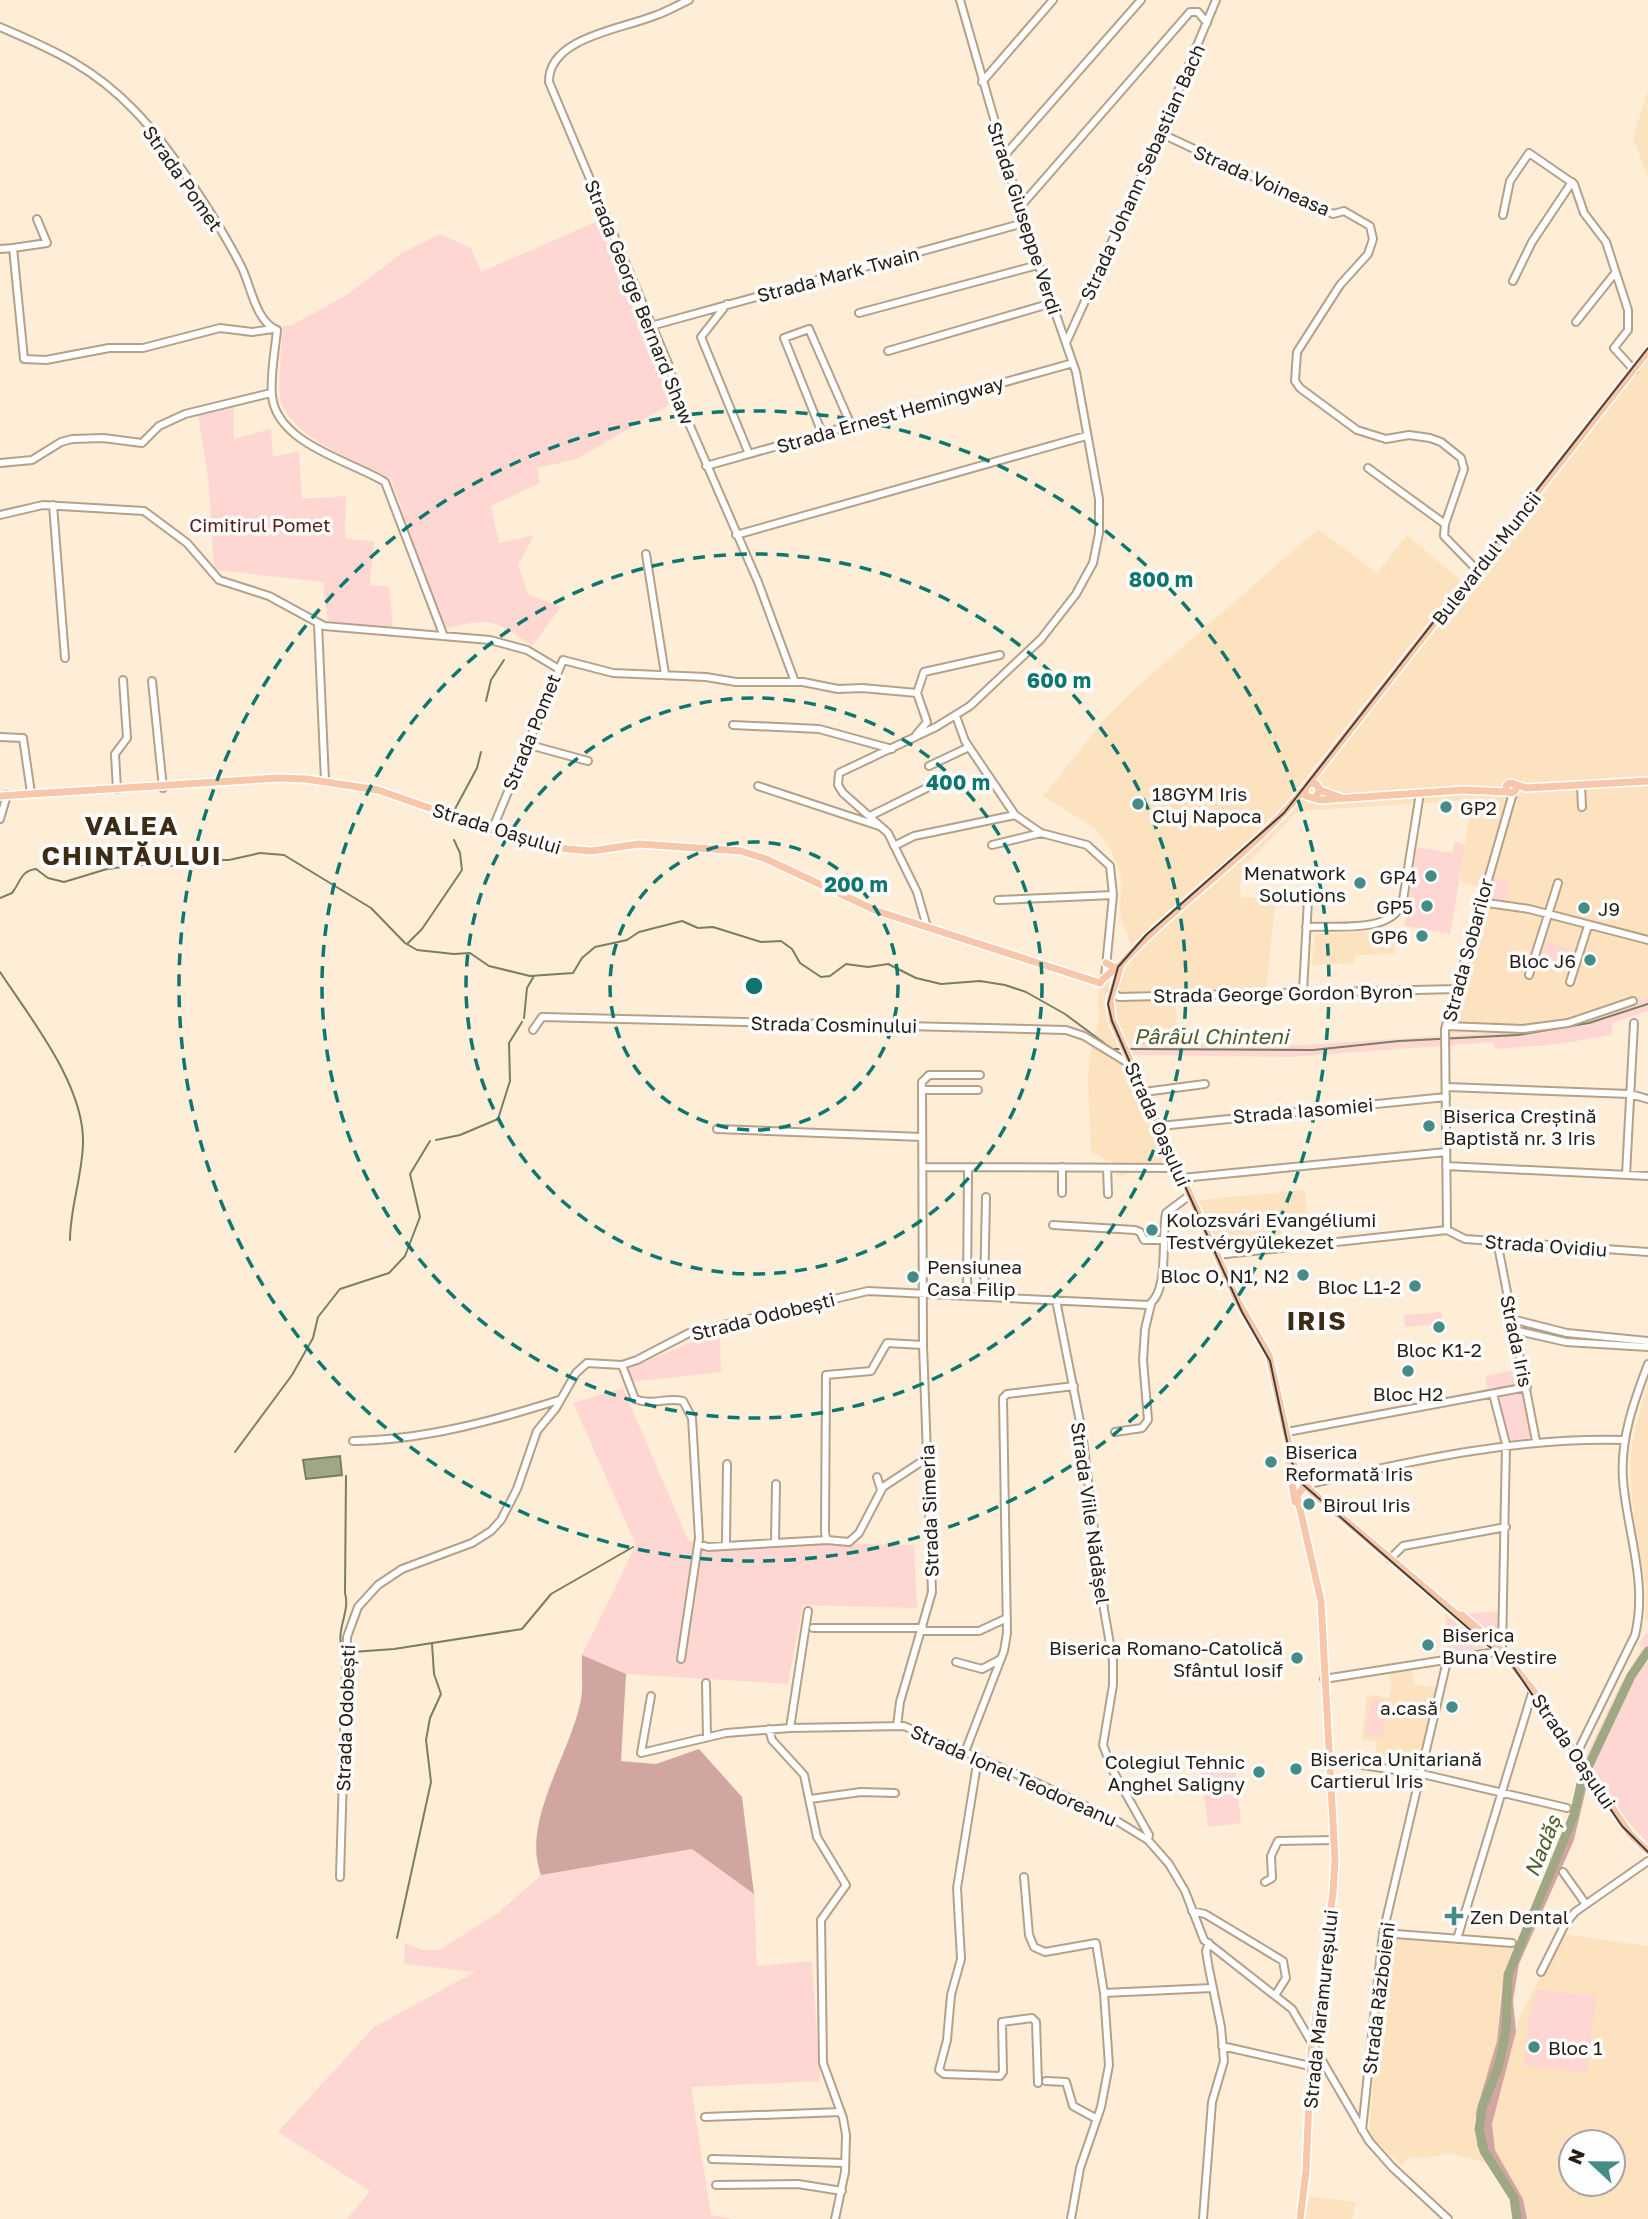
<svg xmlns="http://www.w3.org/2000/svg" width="1648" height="2219" font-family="'Golos Text',sans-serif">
<rect width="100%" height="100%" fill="#feedd7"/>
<path fill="#fde2c0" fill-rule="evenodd" d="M1648,89v89l-15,-40z
M1648,355v642l-105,32 -93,5 12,-67 22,-79 -24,-7 11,-81 -173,11 -57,59 -1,27 36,1 -10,91 -90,6 1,48 -46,-1 2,13 66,145 106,-10 2,26 -26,9 2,15 -8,5 -55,6 -22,-48 -25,-38 -56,11 -5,-14 -21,-10 -3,-70 1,-22 11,-47 -3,-12 5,-22 29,-34 -11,-30 1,-41 -10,-24 -15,-21 -53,-33 62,-77 33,-33 180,-157 59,44 30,-38 64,54z
M1393,930l2,24 -40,1 -1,8 -42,2 3,-31z
M1648,1383v239l-3,-2 1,-34 -12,-67 -4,-48 2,-29z
M1411,1669l4,15 22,4 -18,82 -45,-8 3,-20 -15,-2 5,-45 22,2 3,-10 -3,-16z
M1388,1934l67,8h63l-18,49 -3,50 -23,82 3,23 9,17 -37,-10 -22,5 -19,-1 -6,9 -30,-29 -3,-9z
M1562,1934l86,12v273h-121l-4,-20 -28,-49 -3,-26 28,-107zM1571,2142h42v42h-42z
M1310,2196l46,6 -4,17h-47z"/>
<path fill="#ffd7d2" d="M598,221l74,182 -95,56 -40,9 3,15 -49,23 8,37 35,-8 -16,30 10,29 33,13 -29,39c-39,-29 -44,-28 -89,-17l-52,-151c-32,-15 -98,-40 -110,-76 -4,-14 1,-60 2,-76l9,-1 53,-29 57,-43 38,-19 31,14 10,24z
M234,405v34l37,-10 2,28 26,-6 3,48 44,-3 -1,43 29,2 -4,44 19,2 4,41 -65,-5 -5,-41 -109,-12 -5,-84 -11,-73z
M1455,841l10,4 -15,89 -46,-8 13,-79 35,6z
M1493,877l17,5 -7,23 -15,-9z
M1546,941l27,9 -5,17 -27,-9z
M1648,997v14l-36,12v12l-53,9 -64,5 -2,-7 -202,15 -158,-2 -2,-13 173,3 239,-16z
M1441,1312l1,12 -37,3 -1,-12z
M715,1332l5,3 1,37 -91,10 -2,-13z
M1517,1370l3,16 -32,5 -3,-15z
M1527,1387l9,54 -30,3 -13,-50z
M623,1388l66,154 225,3 3,63 -114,-3 -15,79 -162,-10 -44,-19 54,-110 -63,-142z
M1500,1611v23l-6,2 -29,-22z
M1445,1614l38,32 -1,5 -33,6 -6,-31 4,-1z
M1648,1631v16l-6,3 5,14 1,-4v184l-24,-27 -39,-59 34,-71 23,-38 -3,-6z
M1372,1699l18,3 -8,36 -17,-4z
M1233,1756l8,67 -33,4 -8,-67z
M692,1849l62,45 3,72 55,-5 8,120 -129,6 20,128 22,4h-386l23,-28 -92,-59 96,-105 101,-55 -71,-8 1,-21 17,7h17l59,-37 43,-38z
M1537,1989l59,7 -9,77 -63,-7 4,-43z"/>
<path fill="#d1a6a0" d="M582,1655l44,19 -5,87 35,3 43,-15 43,48 12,97 -62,-45 -151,26c-20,-53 28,-119 39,-171 4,-15 1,-33 2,-49z
M1585,1758l6,10 -17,72 -55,124 -6,36 3,32 -24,92 3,26 28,49 4,20h-14l-4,-25 -32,-48 -1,-34 21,-71 6,-60 68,-163 8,-49z"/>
<path fill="#9ea884" stroke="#7a7e62" stroke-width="2" d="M340,1456l2,19 -36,4 -3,-19z"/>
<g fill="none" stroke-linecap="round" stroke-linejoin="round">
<path stroke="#7a7e62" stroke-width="2" d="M486,701l5,-21 13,-20
M455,809l22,-41 4,-16
M0,898l12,-5c9,-11 8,-22 24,-24l12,9 16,4 43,-13 31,-4 42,1 11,-6h38l31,-7 24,2 87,53 34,35 12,7 37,4 16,-1 19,13 41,10 43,-3 9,-15 13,-11 32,-7 12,-8 43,-11 16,7 15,-1 48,15 20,-1 11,8 8,14 21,14 9,-1 16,-12 22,3 20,-3 28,14 25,6 39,-3 25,4 21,7 39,22 47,35h11
M407,944l15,-15 40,-59 -2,-17 -6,-13
M0,972c31,47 85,114 83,172 -1,33 -13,64 -13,96
M524,1018l3,-30 7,-12
M1128,1049l185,1 86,-9 119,-6 71,-12 59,-19
M436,1140l24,-5 38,-16 12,-38 -1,-38 13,-21
M235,1452l57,-77 21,-37 5,-21 22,-28 49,-16 16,-17 15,-39 -10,-43 20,-33
M344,1651c-11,-18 7,-38 1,-58l1,-117
M352,1652l42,-3 128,-20 29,-35 82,-47
M397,1938l34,-156 -5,-42 4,-22 11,-24 -7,-20 -2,-30"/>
<path stroke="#9ea884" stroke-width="9" d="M1517,2219l-3,-21 -30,-47 -5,-22 4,-24 16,-40 7,-35 2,-55 66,-160 8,-35 49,-104 17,-25"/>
<defs>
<path id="minor" d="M689,0c-11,5 -23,12 -35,16 -33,13 -106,22 -105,66l120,284 8,30 81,186 37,100
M0,27c54,23 94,41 135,84 35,36 83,110 106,155 10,19 14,55 36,64 -2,21 -7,45 -5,66 5,48 79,65 113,86l58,152
M982,82l71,-82
M1160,133l173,81 11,-3 26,15 3,13 -5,15 -28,31 -43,67 -2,29 5,7 57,42 29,9 23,-4 21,3 11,4 20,16 3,11 -19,55 -1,12 33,34
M1004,156l137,-156
M1020,207l170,-195h8l9,11
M1503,215l7,-34 19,-28 45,31 10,29 22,29 22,68v20l-14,18 20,22
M37,219l10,24 -34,5 11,111 22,1 63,-12h34l77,-20 32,4 21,-3
M0,249l13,-1
M1513,281l19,-39 40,-60
M727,304l-26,33 48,117
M859,313l179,-48
M1576,322l39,-49
M651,326l373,-103
M1066,343l87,-192 63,-151
M888,351l164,-48
M822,433l-38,-95 25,-9 42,96
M0,463l32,-3 29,-18 11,-3 31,-1 39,5 17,-17 26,-12 86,-21
M706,466l367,-103
M1368,468l77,56
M53,505l12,153
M0,515l43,-10 101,6 43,32 32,37 50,16 55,30 166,14 37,10 32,19
M736,535l350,-99
M646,554l19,120
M318,624l7,157
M152,681l11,107
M956,716l9,25 50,74 26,18 46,12 23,21 3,29 -8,82
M733,725l86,4 73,20
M916,735l11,-13 -10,-29 7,-21 76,-17
M0,737l23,1 8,55
M526,744l62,17
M929,766l40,-19
M1581,785l1,22
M758,786l121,40
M117,789l-2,-35 12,-16 -4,-58
M870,816l75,-37
M0,819l7,-24
M492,830l71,-170 50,13 93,4 30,5h67l35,7 24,-1 55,5
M992,845l49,-12
M894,846l20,-10 101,-21
M998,900l115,-5
M1480,902l49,7 119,31
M927,927l-10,-35 -29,-59 -45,-40 -5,-8 1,-12 97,-46 34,-21 71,-67 35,-45 17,-31 6,-30v-34l-23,-127 -52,-149 -64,-223
M1306,927c28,-2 88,8 97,-27l17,-107
M1529,975l29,-92
M1570,982l18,-56
M1303,991l5,-91
M1112,992l7,5 337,-8
M1446,1026l77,3 45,-6 65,-22
M533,1030l9,-13 524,13 18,6 49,30
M1447,1087l183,7 18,5
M922,1090h56
M1144,1092l61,-8
M1160,1126l286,-29
M717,1129l205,8
M1446,1166l202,10
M923,1167l255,1
M1062,1167v26
M1107,1168l1,26
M1626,1175l8,-152
M1182,1178l264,-26
M1053,1225l82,5 5,2 4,8h19
M1447,1230l-2,-201 68,-236
M1447,1230l18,9 183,13
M1497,1241l39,200
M1217,1255l230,-25
M967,1295l1,-128
M984,1295l2,-98
M1056,1300l26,132 22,178 9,51v24l-10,60 9,24 37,66 -1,5
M1512,1319l55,14 81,8
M1514,1330l52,12 82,5
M622,1365l13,34c17,7 31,-2 48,2l9,17 7,120 -18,121
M1115,1432l27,-4 6,-8 -5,-60 2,-31 6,-25
M1287,1432l240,-45
M353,1441c70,-1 140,-20 206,-41
M877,1477l4,13
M1305,1485c106,-24 210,-48 319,-45
M827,1540l-2,-7 1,-158 45,-4 16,-28 36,2
M775,1542l1,-58
M726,1543l1,-79
M698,1544l10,3 119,-7 22,2 10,-9 24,-46 44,-29
M1390,1559l13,-13 103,-19
M813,1628h110
M922,1631h57l28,-13
M956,1662l26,7 19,-10
M1324,1679l178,-28 4,-207 -13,-50
M706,1683l1,54
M651,1696l-10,57 85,-20 64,-5 114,-2 133,57 80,38 31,19 21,24 16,27 19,49 88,69 77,132 23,26 56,52
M897,1726l3,-24 32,-110 -9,-247 -1,-263 7,-7h51
M790,1728l18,-117
M769,1729l3,11 32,35 13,62 29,48 -25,35 2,143 20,55 3,17 -1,37 -10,47
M965,1752l39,-101 3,-18 -4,-235 4,-4 67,-8
M1576,1755l59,-120c13,-53 -8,-103 -12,-155 -3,-41 11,-79 25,-116
M978,1758l-21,130 4,71 -10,36 -4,45 -8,30 5,4 56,2 3,-4 -1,-50 30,-4 4,4 2,61
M1329,1760l93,14 145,34
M810,1799l51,-7 34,1
M1563,1872l22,31
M340,1877l7,-240 11,-30 20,-22 24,-16 70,-26 19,-12 10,-11 16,-31 20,-58 19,-23 20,-35 11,-10 35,2 15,-5 52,-27 179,-42 280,14c22,-13 13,-69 18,-92l24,-18
M1024,1877l5,58 5,12 11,5 51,-9 8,50 5,72 -8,42 -21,61 -9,51
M1265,1882l7,-4 -1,-22 7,-15 56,-1
M1192,1911l13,3 78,47 3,17 -10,16
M1383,1933l129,10
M1457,1939l76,-249
M1541,1972l24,-48 10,-12 73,-51
M1104,1993l108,-5
M1222,2046l88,20
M1046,2081l20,1 7,24 24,13
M705,2117l136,-5
M1362,2130l21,-197 64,-272
M712,2159l133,4
M716,2185l82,-1 44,7
M1203,2219l9,-117 12,-41 -3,-34 -12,-58 -3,-18 3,-8"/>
<path id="major" d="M1506 788a5 5 0 1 1 10 0a5 5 0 1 1-10 0Z
M1308,784l340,-433
M1514,784l12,4 122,-7
M1320,790l22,8
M0,796l279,-18 27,1 72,11 114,40 66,18 33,3 48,-7 102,7 25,8 111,52 223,72
M1315,798l5,-8 -4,-6 -6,-1 -5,5 1,8 14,4 143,-10 45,2
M1106,963l11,6
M1121,965l-11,35 2,20 125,280 32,55 24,108 6,15 14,15 188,159
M1100,983c5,-8 16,-13 23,-21 57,-62 129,-108 182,-174
M1288,1459l7,43
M1458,1615h4l28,24
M1500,1649l33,41 97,144 18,17
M1300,2219l6,-48 5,-120 22,-158 2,-34 -14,-258 -24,-105 8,-11"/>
</defs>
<use href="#minor" stroke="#b5a187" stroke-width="10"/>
<use href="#major" stroke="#fff" stroke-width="10"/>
<use href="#minor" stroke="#fff" stroke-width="6"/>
<use href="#major" stroke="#f8c6a9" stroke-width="7"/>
<path stroke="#494034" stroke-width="2" d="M1648,348l-364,465 -138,122 -28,32 -10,37 4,17 39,90 91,201 28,49 21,99 9,22 214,186 108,158 26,26"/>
</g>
<g fill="none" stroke="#0f766e" stroke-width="3.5" stroke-dasharray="12 9">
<circle cx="754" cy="986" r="144"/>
<circle cx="754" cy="986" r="288"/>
<circle cx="754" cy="986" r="432"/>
<circle cx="754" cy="986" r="575"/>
</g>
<g fill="#458c87" stroke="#fdfdfd" stroke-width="2.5">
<circle cx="1138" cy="804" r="7"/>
<circle cx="1446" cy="807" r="7"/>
<circle cx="1431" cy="876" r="7"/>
<circle cx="1360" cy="883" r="7"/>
<circle cx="1427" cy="906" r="7"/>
<circle cx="1584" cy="908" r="7"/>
<circle cx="1422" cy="936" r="7"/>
<circle cx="1590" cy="960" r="7"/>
<circle cx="1429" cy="1126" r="7"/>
<circle cx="1152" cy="1230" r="7"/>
<circle cx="1303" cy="1275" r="7"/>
<circle cx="913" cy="1277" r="7"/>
<circle cx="1415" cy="1286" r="7"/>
<circle cx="1439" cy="1327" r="7"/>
<circle cx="1408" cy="1371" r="7"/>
<circle cx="1271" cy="1462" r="7"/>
<circle cx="1309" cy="1504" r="7"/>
<circle cx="1428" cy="1645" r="7"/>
<circle cx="1297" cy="1658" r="7"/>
<circle cx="1452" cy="1707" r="7"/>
<circle cx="1296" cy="1769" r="7"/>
<circle cx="1259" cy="1772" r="7"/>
<path d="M1450.5 1905.5h7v7h7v7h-7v7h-7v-7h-7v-7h7z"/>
<circle cx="1534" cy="2047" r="7"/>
</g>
<g text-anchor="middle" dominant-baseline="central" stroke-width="7" stroke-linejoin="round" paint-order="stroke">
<g font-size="19" fill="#251d13" stroke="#fdfdfd">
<text transform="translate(1142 172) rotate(-66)">Strada Johann Sebastian Bach</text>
<text transform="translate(183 178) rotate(55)">Strada Pomet</text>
<text transform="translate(1262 180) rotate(24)">Strada Voineasa</text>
<text transform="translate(1025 218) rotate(72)">Strada Giuseppe Verdi</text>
<text transform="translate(838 274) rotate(-15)">Strada Mark Twain</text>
<text transform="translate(640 302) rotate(68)">Strada George Bernard Shaw</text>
<text transform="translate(890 414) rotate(-16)">Strada Ernest Hemingway</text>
<text transform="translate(1486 558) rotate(-52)">Bulevardul Muncii</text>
<text transform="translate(531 732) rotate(-68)">Strada Pomet</text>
<text transform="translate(497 828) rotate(17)">Strada Oașului</text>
<text transform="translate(1467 950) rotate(-75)">Strada Sobarilor</text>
<text transform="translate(1283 993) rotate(-1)">Strada George Gordon Byron</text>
<text transform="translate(834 1024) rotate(1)">Strada Cosminului</text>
<text transform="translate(1303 1110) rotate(-5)">Strada Iasomiei</text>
<text transform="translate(1158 1124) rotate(66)">Strada Oașului</text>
<text transform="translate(1546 1245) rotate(4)">Strada Ovidiu</text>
<text transform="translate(763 1316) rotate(-14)">Strada Odobești</text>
<text transform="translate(1517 1341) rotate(78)">Strada Iris</text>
<text transform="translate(929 1511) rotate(-92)">Strada Simeria</text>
<text transform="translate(1091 1513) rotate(82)">Strada Viile Nădășel</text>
<text transform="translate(345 1718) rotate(-88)">Strada Odobești</text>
<text transform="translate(1574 1751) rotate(56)">Strada Oașului</text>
<text transform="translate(1014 1775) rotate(24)">Strada Ionel Teodoreanu</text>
<text transform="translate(1378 1998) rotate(-83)">Strada Războieni</text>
<text transform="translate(1320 2009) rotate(-84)">Strada Maramureșului</text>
</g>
<g font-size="19" fill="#57211c" stroke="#fdfdfd">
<text x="260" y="524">Cimitirul Pomet</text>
</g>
<g font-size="19" fill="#251d13" stroke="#fdfdfd" text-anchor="start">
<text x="1152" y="793">18GYM Iris<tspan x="1152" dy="22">Cluj Napoca</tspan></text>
<text x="1460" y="807">GP2</text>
<text x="1346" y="872" text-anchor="end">Menatwork<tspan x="1346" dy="22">Solutions</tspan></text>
<text x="1417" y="876" text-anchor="end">GP4</text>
<text x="1413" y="906" text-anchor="end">GP5</text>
<text x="1598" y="908">J9</text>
<text x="1408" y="936" text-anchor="end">GP6</text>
<text x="1576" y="960" text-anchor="end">Bloc J6</text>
<text x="1443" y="1115">Biserica Creștină<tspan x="1443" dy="22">Baptistă nr. 3 Iris</tspan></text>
<text x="1166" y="1219">Kolozsvári Evangéliumi<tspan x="1166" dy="22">Testvérgyülekezet</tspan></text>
<text x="927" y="1266">Pensiunea<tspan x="927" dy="22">Casa Filip</tspan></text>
<text x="1289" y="1275" text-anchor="end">Bloc O, N1, N2</text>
<text x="1401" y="1286" text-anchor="end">Bloc L1-2</text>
<text x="1439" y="1349" text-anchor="middle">Bloc K1-2</text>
<text x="1408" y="1393" text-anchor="middle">Bloc H2</text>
<text x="1285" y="1451">Biserica<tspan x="1285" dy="22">Reformată Iris</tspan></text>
<text x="1323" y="1504">Biroul Iris</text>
<text x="1442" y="1634">Biserica<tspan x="1442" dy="22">Buna Vestire</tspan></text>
<text x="1283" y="1647" text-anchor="end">Biserica Romano-Catolică<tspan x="1283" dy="22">Sfântul Iosif</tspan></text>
<text x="1438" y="1707" text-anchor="end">a.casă</text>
<text x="1310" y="1758">Biserica Unitariană<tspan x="1310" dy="22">Cartierul Iris</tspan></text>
<text x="1245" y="1761" text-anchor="end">Colegiul Tehnic<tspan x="1245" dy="22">Anghel Saligny</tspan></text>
<text x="1470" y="1916">Zen Dental</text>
<text x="1548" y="2047">Bloc 1</text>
</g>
<g font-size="21" font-style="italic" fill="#505d24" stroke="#fdfdfd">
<text x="1211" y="1036">Pârâul Chinteni</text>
<text transform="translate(1542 1846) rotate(-68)">Nadăș</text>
</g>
<g font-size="26" font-weight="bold" letter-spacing="2" fill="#3d2c15" stroke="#fdfdfd">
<text x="132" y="825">VALEA<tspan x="132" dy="30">CHINTĂULUI</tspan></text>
<text x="1317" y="1320">IRIS</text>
</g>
</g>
<circle cx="754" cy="986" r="10" fill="#0f766e" stroke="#fdfdfd" stroke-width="3.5"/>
<g font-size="21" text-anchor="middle" font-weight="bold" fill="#0f766e" stroke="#fdfdfd" stroke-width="7" stroke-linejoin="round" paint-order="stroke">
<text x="1161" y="587">800 m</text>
<text x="1059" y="688">600 m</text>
<text x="958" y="790">400 m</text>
<text x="856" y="892">200 m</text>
</g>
<g transform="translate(1592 2163) rotate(292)"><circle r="33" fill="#fdfdfd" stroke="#a7a39f" stroke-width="2"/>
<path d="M0-5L12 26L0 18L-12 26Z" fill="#458c87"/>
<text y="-10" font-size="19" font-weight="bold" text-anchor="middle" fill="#251d13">N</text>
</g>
</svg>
